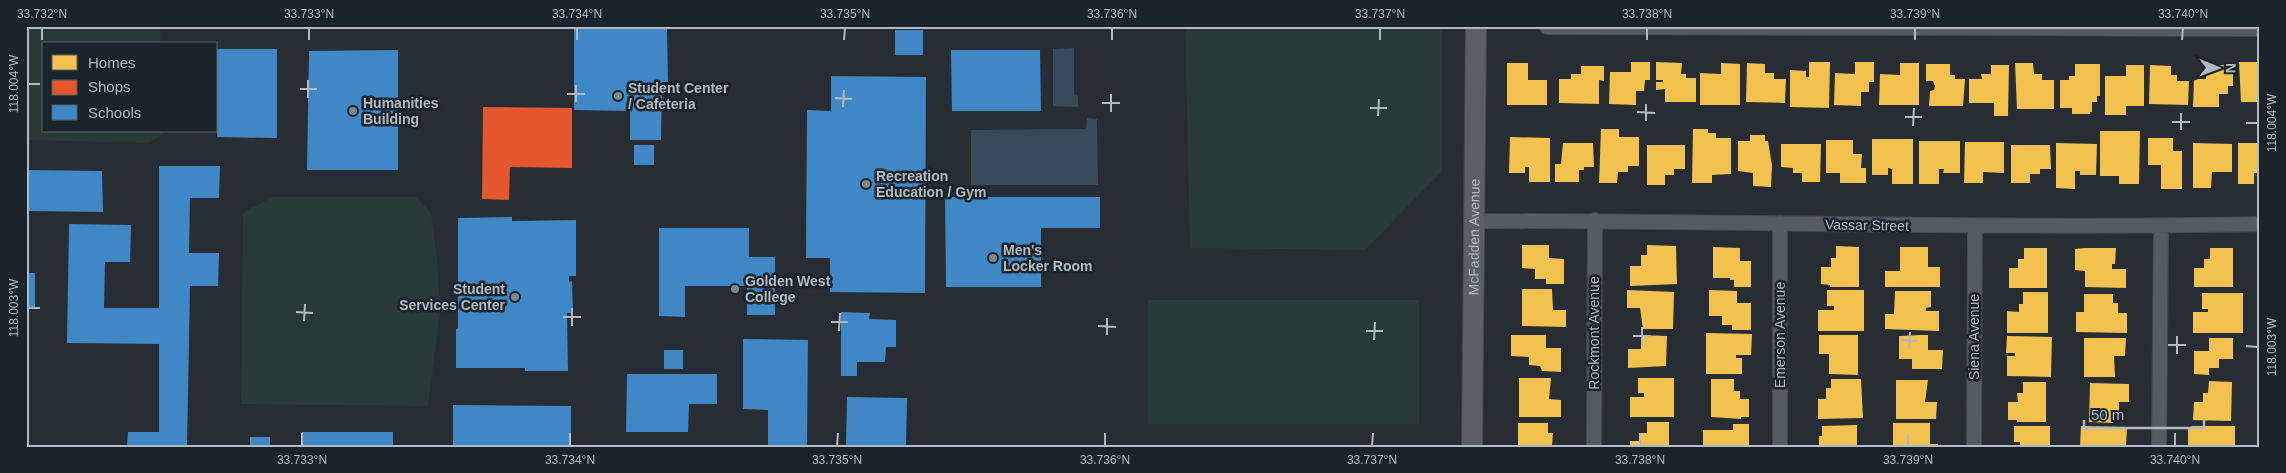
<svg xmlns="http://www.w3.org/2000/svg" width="2286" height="473" font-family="Helvetica,sans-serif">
<rect width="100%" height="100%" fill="#272d32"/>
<path fill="#283938" d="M26,26h134l1,18h-117v87l121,1 -16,11 -123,-3z
M1185,26h257v145l-77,79 -175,-2z
M272,197h144l15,16 6,45 3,54 -12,94 -187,-2 2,-191z
M1148,300h271v124h-271z"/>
<path fill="#384a59" d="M1074,48v47l4,1v11l-25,-1v-57z
M1087,118l10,1 1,66h-127v-55l115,-1z"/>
<path fill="#f2c14e" d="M1631,62h19v18h-5l-1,11h-8v14l-27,-1 1,-32h21z
M1656,62l26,1 -1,11h5v4h10v24h-31v-13l-9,1v-8h7v-2h-7z
M1809,62h21l-1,46 -39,-1v-37l16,1v6h3z
M1855,62h19v20h-5v10h-8v14l-27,-1 1,-32 20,1z
M2239,62h19l2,40h-19z
M1507,63h21v17h19v25h-40z
M1721,63l19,1v41h-40v-32l21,1z
M1747,63l18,1v9h9v6h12l-1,24 -39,-1z
M1900,63h19v42h-40l1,-31 20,1z
M2015,63h18l1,11h8v6h12v29h-37z
M1926,64h24v11h5v4h10l-2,27h-34l1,-15 4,-1 1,-4 -2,-5h-7z
M2075,64h25v32h-3v6h-5v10h-2v2h-18v-6h-12v-28h9v-4h6z
M1991,65h18l-1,51h-14v-13h-25v-24h13l-1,-5h10z
M2126,65h18v41h-18v9h-21v-39h21z
M2150,65l21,1v9h6v6h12l-1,24 -39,-1z
M2206,65h27v21h-5v8h-9v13h-26l1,-28h12z
M1581,66h23v15l-5,-1v24l-40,-1v-24h12v-5h10z
M1601,129h18v8h20v29h-11v6h-10l-1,11h-18z
M1693,129h15v4h8v5h15v36l-19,1v8h-20z
M2100,131h40l-1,53h-20v-8h-19z
M1750,135h15v6h3l4,24 -1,22 -18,-1v-13l-15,-2v-30h12z
M1510,137l40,1v44h-21v-15h-4v6h-16z
M2148,138h25v13h9v38h-21v-24h-13z
M1872,139h41v45h-21v-15l-4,-1v7h-16z
M1826,140h27v14h9l-1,14h5v15h-26v-10h-14z
M1919,141h41v32h-17l1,-4h-5v15h-20z
M1965,142h39v31l-21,-1v11h-19z
M1563,143h30l1,24h-10v3h-5v12h-24v-18h6z
M2056,143l41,1 -1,31h-16v-4h-5v18l-19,-1z
M2193,143l39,1v28h-20l-1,16h-18z
M2238,143h22v30h-6v11h-16z
M1781,144h40l-1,38h-18v-9h-9v-5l-12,-1z
M1647,145h38v24h-11v6h-9v10h-18z
M2011,145h39l1,24h-11v5h-10v9h-19z
M1522,245h27v13l15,1v25h-18v-5h-11v-10l-13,-1z
M1647,245l29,1 1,38 -47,2v-20h11v-11h6z
M1836,246l23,1v40h-29v-2l-9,-1v-17h10v-9h5z
M1713,247l27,1v13h11v26h-17v-7h-4v-2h-17z
M1900,247h28v20h12v20h-55v-16h15z
M2024,248h23v40h-38v-20h9v-9h6z
M2085,248h31l-1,16h-3v5h14v19l-41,-1v-16l-10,-1v-21z
M2210,248h23v39h-39v-19h10v-9h6z
M1522,289h30l1,21h13v17l-44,-1z
M1627,290l47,2 -1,37h-30l-3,-21h-13z
M1709,290l28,1v12h14v27h-19v-5h-10v-9h-13z
M1827,290h37v41h-46v-21h16v-4h-7z
M1895,291h36v16l-5,1v3h13v20l-54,-2v-15h9z
M2023,292h25v41h-41v-22l12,1v-8h4z
M2202,293h41v40h-50v-21h15v-3h-6z
M2084,294h29v9h5v10h9v20l-51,-1v-20h8z
M1706,333l46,1 -1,21h-15v3h6v16h-36z
M1511,335h35v13h15v24l-19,-1 -2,-5 -11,-1v-8l-18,-1z
M1641,335l26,1 -1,30 -38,2v-19h13z
M1819,335h39v40l-29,-1v-20h-10z
M1920,335h8v15h15l-1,19h-30v-10h-13v-23z
M2007,336l45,1 -1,40 -44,-1v-20h8v-3h-9z
M2084,338h42l-1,18h-11l1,21h-31z
M2209,338h24v21h-14v9h-10v7l-15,-1v-23h15z
M1519,378h32l-2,21 12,1v17h-42z
M1638,378h36v39h-44v-20h14v-4h-6z
M1711,379h23v12h6v8h9v18h-8v2l-30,-2z
M1831,379h30l2,39 -45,1v-20h8v-11h5z
M1896,380h32l-3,22h12l-1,17h-40z
M2209,381l23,1 -1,39 -38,-1 1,-18h9v-9h5z
M2023,382h23v40h-29v-2h-9v-18h10l-1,-9h6z
M2090,383l39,1v18h-10v10h-6v11l-24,-1z
M1647,422h22v25h-39v-6h10v-8h7z
M1518,423h30v10h5l-1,12h10v2h-44z
M1893,423h37v21h8v3h-45z
M1733,424h16v23h-46v-17h30z
M1857,425v22l-38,-1v-10h3v-10z
M2014,426h36v21h-30v-5h-6z
M2081,426l46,1 -1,20h-46z
M2192,426h43v21l-47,-1v-17z"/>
<path fill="#e4572e" d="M483,107l89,1v60l-62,-1 -1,33 -27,-1z"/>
<path fill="#3f88c5" d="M324,26h57v3l-57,-1z
M574,26h93l1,56h-6l-1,58h-31v-29l-56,-1z
M895,30h28v25h-28z
M217,49h60v89l-60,-1z
M398,50v120h-91l2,-119z
M951,50h89l1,61h-89z
M831,76l95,1 -1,216 -95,-1v-34h-24l1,-148 24,1z
M634,145h20v20h-20z
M159,166h61l-1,32h-29l-1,55h30l-1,33h-28l-3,161h-60l1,-15h31v-88l-92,-1 2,-119 62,1 -1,37h-25l-1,46h55z
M26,170l76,1 1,41 -77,-1z
M945,197h155v31h-59v59h-95z
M512,217v4l64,-1v56h-7v6l3,-1 1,32h-6l1,58h-43v-3h-69v-39l2,-1v-110z
M659,228h90v29h26v58h-28v-29h-62v31l-26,-1z
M26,273h9v34h-9z
M841,312l29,1 -1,6 27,1v27h-10l-1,15h-28v14h-16z
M743,339l65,1 -1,107h-39v-37l-25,-1z
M664,350h19v19h-19z
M627,374h90v30h-28l-1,28h-62z
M847,397l60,1 -1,49h-60z
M453,405l118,1v41h-118z
M302,432h91v15h-91z
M250,437h20v10h-20z"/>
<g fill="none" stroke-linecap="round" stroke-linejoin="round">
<defs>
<path id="street" d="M1547,27l713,2
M1474,221c262,0 524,8 786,3
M1780,223v224
M1594,447l1,-227
M1974,447l1,-221
M2159,447l2,-221"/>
<g id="secondary">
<path id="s1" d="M1472,447l4,-421"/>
</g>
</defs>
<use href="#street" stroke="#44494d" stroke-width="16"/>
<use href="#secondary" stroke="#44494d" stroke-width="22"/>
<use href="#street" stroke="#565b60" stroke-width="14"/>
<use href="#secondary" stroke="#5b5f64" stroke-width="20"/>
</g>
<path fill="none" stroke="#b1bac3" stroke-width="2" d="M42,40v-12M309,40v-12M577,40v-12M844,40l1,-12M1112,40v-12M1380,40v-12M1647,40v-12M1915,40v-12M2182,40l1,-12M28,84h12M300,89h17M567,94h18M308,98v-18M835,98l17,1M576,102v-17M1102,103h18M843,107l1,-17M1370,108h17M1111,112v-18M1637,112l18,1M1378,116l1,-17M1905,117h17M1646,121v-17M2172,122h18M2246,123h12M1913,126l1,-18M2181,130v-17M28,308h12M296,312l17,1M563,317h18M304,321l1,-17M831,322h17M572,326v-18M1098,326l18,1M839,331l1,-18M1366,331h17M1107,335v-17M1633,336h18M1374,340l1,-18M1901,340l17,1M1642,345v-18M2168,345h18M2246,346l12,1M1909,349l1,-17M2177,354v-18M302,446v-13M570,446v-13M837,446l1,-13M1105,446v-13M1372,446l1,-13M1640,446v-13M1908,446v-13M2175,446v-13"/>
<g fill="#818990" stroke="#1c242b" stroke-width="2">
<circle cx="618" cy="96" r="5"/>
<circle cx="353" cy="111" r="5"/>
<circle cx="866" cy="184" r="5"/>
<circle cx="993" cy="258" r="5"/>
<circle cx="735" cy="289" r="5"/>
<circle cx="515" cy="297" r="5"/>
</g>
<g text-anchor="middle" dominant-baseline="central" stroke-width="5" stroke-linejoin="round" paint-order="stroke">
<g font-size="14" font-weight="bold" fill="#b1bac3" stroke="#1c242b" text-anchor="start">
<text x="628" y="88">Student Center<tspan x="628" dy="16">/ Cafeteria</tspan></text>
<text x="363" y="103">Humanities<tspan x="363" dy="16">Building</tspan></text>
<text x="876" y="176">Recreation<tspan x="876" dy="16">Education / Gym</tspan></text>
<text x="1003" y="250">Men's<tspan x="1003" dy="16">Locker Room</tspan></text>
<text x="745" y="281">Golden West<tspan x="745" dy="16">College</tspan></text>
<text x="505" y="289" text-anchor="end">Student<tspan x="505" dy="16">Services Center</tspan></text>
</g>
<g font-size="14" fill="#b1bac3" stroke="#1c242b">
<text transform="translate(1867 225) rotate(1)">Vassar Street</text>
<text stroke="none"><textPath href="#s1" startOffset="210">McFadden Avenue</textPath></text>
<text transform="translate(1594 333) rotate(-90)">Rockmont Avenue</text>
<text transform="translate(1780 335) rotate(-90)">Emerson Avenue</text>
<text transform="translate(1974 337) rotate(-90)">Siena Avenue</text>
</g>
</g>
<rect width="2286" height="473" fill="none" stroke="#1c242b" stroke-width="55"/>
<rect x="42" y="42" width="175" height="90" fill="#1c242b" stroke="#586068"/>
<rect x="52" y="55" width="25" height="15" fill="#f2c14e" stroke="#586068"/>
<text x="88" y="68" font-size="15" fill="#b1bac3">Homes</text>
<rect x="52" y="80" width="25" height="15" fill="#e4572e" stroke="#586068"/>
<text x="88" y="92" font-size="15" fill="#b1bac3">Shops</text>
<rect x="52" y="105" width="25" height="15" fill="#3f88c5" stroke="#586068"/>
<text x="88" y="118" font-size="15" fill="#b1bac3">Schools</text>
<g transform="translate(2218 68) rotate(91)" stroke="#1c242b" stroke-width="4" paint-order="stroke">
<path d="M0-4L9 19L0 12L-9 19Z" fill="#b1bac3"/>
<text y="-8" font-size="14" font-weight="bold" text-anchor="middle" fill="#b1bac3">N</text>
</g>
<path d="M2084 420v8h120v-8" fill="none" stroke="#b1bac3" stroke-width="2.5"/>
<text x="2091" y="420" font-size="15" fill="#b1bac3" stroke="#1c242b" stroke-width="4" paint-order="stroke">50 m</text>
<rect x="28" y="28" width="2230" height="418" fill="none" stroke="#b1bac3" stroke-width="2"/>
<g font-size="12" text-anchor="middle" fill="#b1bac3">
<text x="42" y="18">33.732°N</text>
<text x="309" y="18">33.733°N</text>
<text x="577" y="18">33.734°N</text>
<text x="845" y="18">33.735°N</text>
<text x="1112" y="18">33.736°N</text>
<text x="1380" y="18">33.737°N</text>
<text x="1647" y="18">33.738°N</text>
<text x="1915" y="18">33.739°N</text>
<text x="2183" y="18">33.740°N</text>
<text transform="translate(14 84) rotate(-90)" y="4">118.004°W</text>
<text transform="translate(2272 123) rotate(-90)" y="4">118.004°W</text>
<text transform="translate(14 308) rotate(-90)" y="4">118.003°W</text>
<text transform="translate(2272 347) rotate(-90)" y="4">118.003°W</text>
<text x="302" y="464">33.733°N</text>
<text x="570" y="464">33.734°N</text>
<text x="837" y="464">33.735°N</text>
<text x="1105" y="464">33.736°N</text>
<text x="1372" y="464">33.737°N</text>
<text x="1640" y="464">33.738°N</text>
<text x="1908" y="464">33.739°N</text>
<text x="2175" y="464">33.740°N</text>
</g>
</svg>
